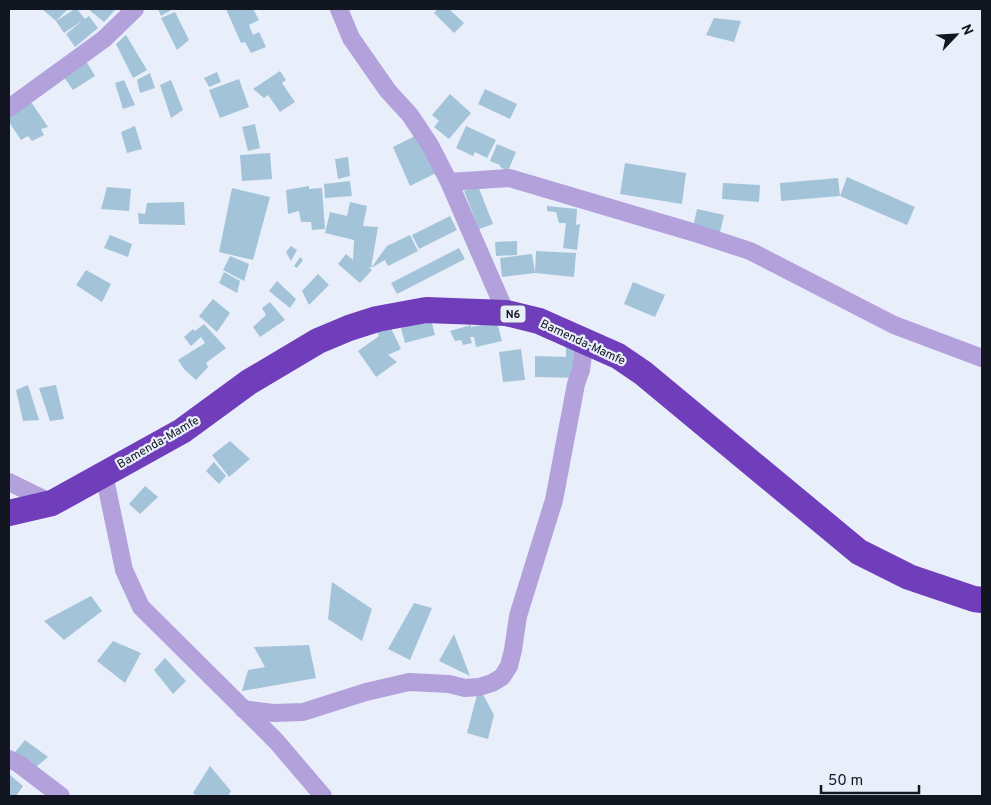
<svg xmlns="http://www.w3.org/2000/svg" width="991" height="805" viewBox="0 0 991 805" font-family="Overpass,sans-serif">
<rect width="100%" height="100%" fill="#e9eefb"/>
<path fill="#a3c3d8" d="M 42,9 L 68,9 L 56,21 Z
M 75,9 L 77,9 L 85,19 L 89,16 L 98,28 L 75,47 L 66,34 L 83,20 L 64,33 L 56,21 Z
M 88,9 L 116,9 L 104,22 Z
M 158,9 L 173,9 L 161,16 Z
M 226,9 L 253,9 L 259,20 L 249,25 L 253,35 L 259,32 L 266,47 L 251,53 L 245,42 L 241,43 Z
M 438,9 L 449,9 L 464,23 L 454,33 L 434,13 Z
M 175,12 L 189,40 L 177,50 L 161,18 Z
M 714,18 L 741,21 L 734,42 L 706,35 Z
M 126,35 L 147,70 L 133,78 L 116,44 Z
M 86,61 L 95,76 L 73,90 L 63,76 Z
M 280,71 L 286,80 L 282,83 L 295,102 L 280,112 L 268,95 L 264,98 L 253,89 Z
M 217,72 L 221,82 L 209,87 L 204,78 Z
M 150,73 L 155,88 L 140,93 L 137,80 Z
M 239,79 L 249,107 L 220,118 L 209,90 Z
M 124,80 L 135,105 L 123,109 L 115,83 Z
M 171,80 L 183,110 L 171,118 L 160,85 Z
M 485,89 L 517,104 L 510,119 L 478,104 Z
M 450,94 L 471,113 L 449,139 L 434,127 L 439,121 L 432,115 Z
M 31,102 L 48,127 L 41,129 L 44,135 L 32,141 L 28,136 L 21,140 L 9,122 L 9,114 Z
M 255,124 L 260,148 L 248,151 L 242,127 Z
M 135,126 L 142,149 L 127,153 L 121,132 Z
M 466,126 L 496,140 L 487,158 L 475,152 L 473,156 L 456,148 Z
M 417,135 L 440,171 L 410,186 L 393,147 Z
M 497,144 L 516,152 L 508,171 L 500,167 L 500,165 L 490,161 Z
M 270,153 L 272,179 L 242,181 L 240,155 Z
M 348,157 L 350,176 L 338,179 L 335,159 Z
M 625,163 L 686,173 L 682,204 L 620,194 Z
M 847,177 L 915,207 L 907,225 L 840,196 Z
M 838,178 L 840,196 L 781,201 L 780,183 Z
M 350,181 L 352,196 L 325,198 L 324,184 Z
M 723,183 L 760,185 L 759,202 L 722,199 Z
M 309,186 L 309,189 L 322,188 L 325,229 L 312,230 L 311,222 L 301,222 L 299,211 L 288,214 L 286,190 Z
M 478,186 L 493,224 L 479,229 L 464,191 Z
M 107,187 L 131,189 L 129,211 L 101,209 Z
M 232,188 L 270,197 L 253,260 L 219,252 Z
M 184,202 L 185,225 L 139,224 L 138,213 L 145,214 L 147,203 Z
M 350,202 L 367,206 L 363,226 L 378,227 L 371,268 L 387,246 L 410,235 L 418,251 L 388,266 L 385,260 L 371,268 L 368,267 L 372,270 L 360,283 L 338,264 L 346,254 L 353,260 L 354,240 L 325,233 L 330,212 L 347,216 Z
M 547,206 L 577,209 L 576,225 L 580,224 L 577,250 L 563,248 L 566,223 L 559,223 L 556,212 L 547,211 Z
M 697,209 L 724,215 L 719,237 L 692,232 Z
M 450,216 L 457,230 L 419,249 L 412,235 Z
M 110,235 L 132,244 L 128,257 L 104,248 Z
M 517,241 L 517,255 L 496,256 L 495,242 Z
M 291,246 L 297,250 L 291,261 L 286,252 Z
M 459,248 L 465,259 L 397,294 L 391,283 Z
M 536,251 L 576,253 L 574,277 L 535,273 Z
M 532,254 L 535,273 L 502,277 L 500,258 Z
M 230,256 L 249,264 L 244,281 L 223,270 Z
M 300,257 L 303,260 L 297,268 L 294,266 Z
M 86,270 L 111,284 L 102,302 L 76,285 Z
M 224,272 L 240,281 L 237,293 L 219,283 Z
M 318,274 L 329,285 L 309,305 L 302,291 Z
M 277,281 L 296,299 L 290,308 L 269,291 Z
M 633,282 L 665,295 L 655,317 L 624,304 Z
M 213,299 L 230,313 L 217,332 L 199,316 Z
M 270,302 L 285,320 L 260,337 L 253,327 L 266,315 L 262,308 Z
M 431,319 L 435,335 L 405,343 L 401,328 Z
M 388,322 L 401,349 L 388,355 L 397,362 L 376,377 L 358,351 L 379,336 L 375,328 Z
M 497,322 L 502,341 L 476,347 L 474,337 L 470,337 L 472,343 L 463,345 L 461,340 L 455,341 L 450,331 L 471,325 L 471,327 Z
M 204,324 L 226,348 L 206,363 L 208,367 L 196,380 L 184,369 L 178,360 L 205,343 L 201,337 L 191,346 L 184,337 L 193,329 L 195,331 Z
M 566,344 L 580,345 L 579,378 L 535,377 L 535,356 L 566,357 Z
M 521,349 L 525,380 L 503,382 L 499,352 Z
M 28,385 L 39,420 L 23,421 L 16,390 Z
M 56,385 L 64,419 L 50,421 L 39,388 Z
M 230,441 L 250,459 L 229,477 L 212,455 Z
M 214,462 L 226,476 L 219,484 L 206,471 Z
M 145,486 L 158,497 L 140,514 L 129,504 Z
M 332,582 L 372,609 L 362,641 L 328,619 Z
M 91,596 L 102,611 L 64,640 L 44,621 Z
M 414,603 L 432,608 L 410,660 L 388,649 Z
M 454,634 L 470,676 L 439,661 Z
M 113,641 L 141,653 L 125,683 L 97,661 Z
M 309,645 L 316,678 L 242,691 L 248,670 L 265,667 L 254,647 Z
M 165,658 L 186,681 L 173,694 L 154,670 Z
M 479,687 L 494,715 L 488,739 L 467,733 Z
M 25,740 L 48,757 L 36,767 L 15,752 Z
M 210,766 L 231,791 L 228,796 L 197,796 L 193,793 Z
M 9,774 L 23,786 L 16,796 L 9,796 Z"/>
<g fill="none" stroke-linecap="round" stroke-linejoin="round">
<path stroke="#b2a1db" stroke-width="18" d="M 339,9 L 351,38 L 388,91 L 410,115 L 430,145 L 449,182 L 506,313
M 9,108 L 104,39 L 135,9
M 449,182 L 509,178 L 692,232 L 750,251 L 894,325 L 982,358
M 104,474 L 124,570 L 141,607 L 276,741 L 323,796
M 9,482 L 52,503
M 243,709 L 273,713 L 303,712 L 366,692 L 409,682 L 449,684 L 465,688 L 479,687 L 492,683 L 502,677 L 509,666 L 513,650 L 518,616 L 554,500 L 576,384 L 581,370 L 585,341
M 9,759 L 19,764 L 61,796"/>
<path stroke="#703eba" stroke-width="26" d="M 9,513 L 52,503 L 182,431 L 249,382 L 318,341 L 349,328 L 377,319 L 426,310 L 506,313 L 539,321 L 618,356 L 643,373 L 859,552 L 909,577 L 974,599 L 982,600"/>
</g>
<g text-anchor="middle" stroke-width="4.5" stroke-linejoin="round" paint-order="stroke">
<rect fill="#e9eefb" stroke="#525762" stroke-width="1" x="500.5" y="305.5" width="25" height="17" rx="4"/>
<g font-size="11" font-weight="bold" fill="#121621">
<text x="513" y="318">N6</text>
</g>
<g font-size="12" fill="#121621" stroke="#e9eefb">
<text transform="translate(583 342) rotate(25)" y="4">Bamenda-Mamfe</text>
<text transform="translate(158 442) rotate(-30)" y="4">Bamenda-Mamfe</text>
</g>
</g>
<rect width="991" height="805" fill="none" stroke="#121621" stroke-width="20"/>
<g transform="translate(956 35) rotate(65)" stroke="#e9eefb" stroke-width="4" paint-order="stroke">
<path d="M0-4L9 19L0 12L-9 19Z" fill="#121621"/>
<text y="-8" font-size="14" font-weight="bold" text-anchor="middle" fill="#121621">N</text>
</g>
<path d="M821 785v8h98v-8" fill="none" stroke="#121621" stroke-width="2.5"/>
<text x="828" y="785" font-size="15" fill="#121621" stroke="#e9eefb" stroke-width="4" paint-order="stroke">50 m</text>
</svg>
